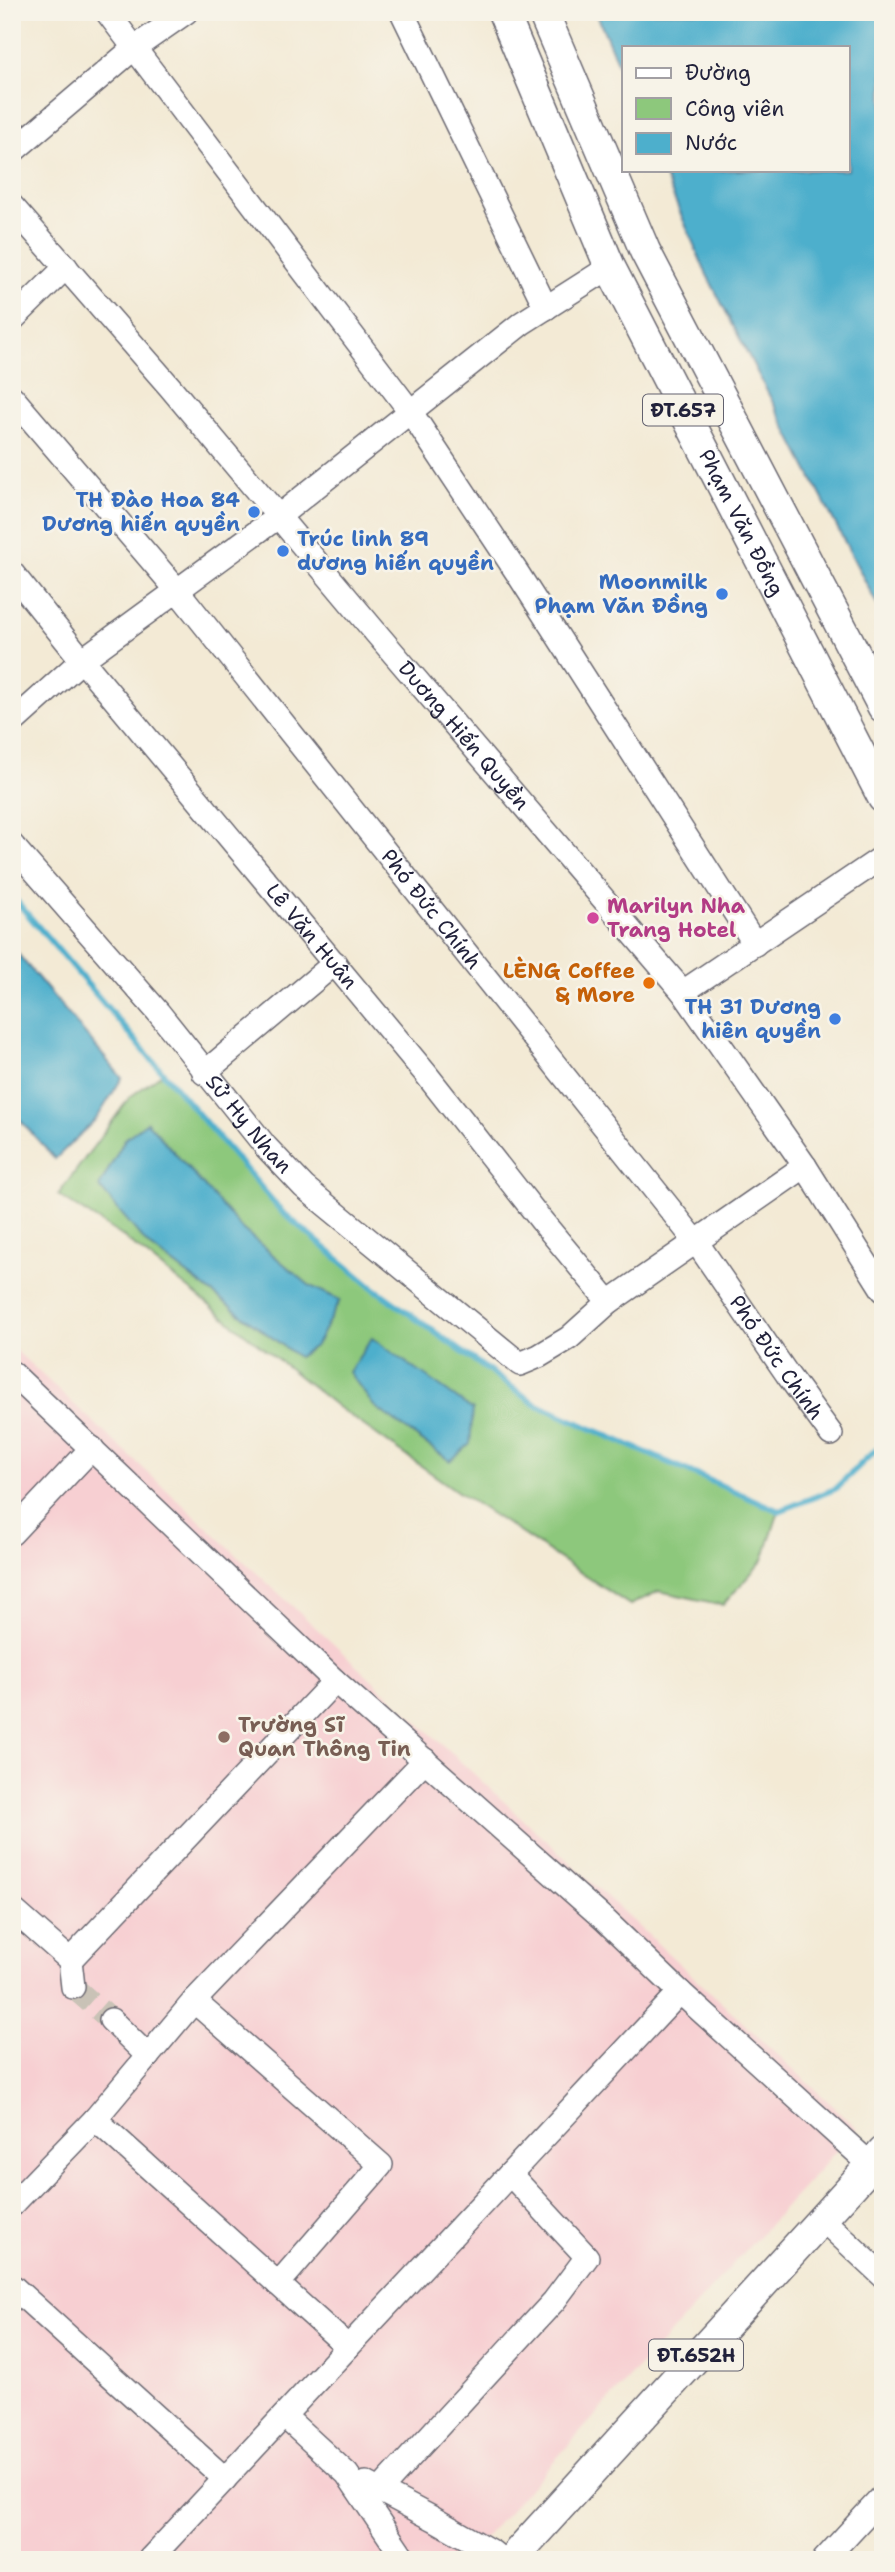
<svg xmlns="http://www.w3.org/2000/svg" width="895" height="2572" viewBox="0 0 895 2572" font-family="'Shantell Sans',sans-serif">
<rect width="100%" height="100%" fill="#f7f3e8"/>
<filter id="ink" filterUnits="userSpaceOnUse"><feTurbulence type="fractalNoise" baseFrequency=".0143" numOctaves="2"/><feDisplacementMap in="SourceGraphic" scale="14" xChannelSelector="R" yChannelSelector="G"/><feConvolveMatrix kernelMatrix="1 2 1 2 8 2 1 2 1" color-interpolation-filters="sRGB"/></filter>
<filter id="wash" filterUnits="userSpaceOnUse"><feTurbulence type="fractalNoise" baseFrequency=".00686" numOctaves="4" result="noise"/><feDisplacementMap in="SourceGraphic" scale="28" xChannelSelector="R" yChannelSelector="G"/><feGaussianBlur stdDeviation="1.57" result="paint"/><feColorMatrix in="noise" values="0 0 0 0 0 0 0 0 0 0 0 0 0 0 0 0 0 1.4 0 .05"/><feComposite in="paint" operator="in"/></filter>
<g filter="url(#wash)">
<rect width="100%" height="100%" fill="#f3ead5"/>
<path fill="#f7cfd2" d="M 12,1347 L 857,2128 L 464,2560 L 12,2560 Z"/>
<path fill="#8dc87c" stroke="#58755c" stroke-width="2" fill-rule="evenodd" d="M 163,1073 L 282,1212 L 372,1287 L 535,1404 L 779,1511 L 763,1560 L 723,1605 L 659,1591 L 630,1605 L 458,1492 L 339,1408 L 122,1236 L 58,1195 L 130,1097 ZM 147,1122 L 242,1229 L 310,1286 L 340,1300 L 316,1345 L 298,1357 L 147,1244 ZM 349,1372 L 449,1460 L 374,1406 Z"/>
<path fill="#4dafcc" stroke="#386884" stroke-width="2" d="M 596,12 L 883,12 L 883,616 L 706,273 L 662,170 L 848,170 L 848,47 L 624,47 L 624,79 Z
M 12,947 L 122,1078 L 97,1118 L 55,1159 L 12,1111 Z
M 147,1122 L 242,1229 L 310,1286 L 340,1300 L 316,1345 L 298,1357 L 147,1244 L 99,1187 L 125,1139 Z
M 372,1338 L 473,1410 L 470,1444 L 450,1461 L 374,1406 L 349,1372 Z"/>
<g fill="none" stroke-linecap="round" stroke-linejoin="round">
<path stroke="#4dafcc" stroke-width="6" d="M 12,896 L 282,1212 L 372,1287 L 535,1404 L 779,1511 L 835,1489 L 883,1443"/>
</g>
</g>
<g filter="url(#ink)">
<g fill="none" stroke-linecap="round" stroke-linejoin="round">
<path stroke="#c9c2b6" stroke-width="23" stroke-dasharray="23 11" stroke-linecap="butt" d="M 73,1987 L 111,2020"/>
<g stroke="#6b6871" stroke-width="26">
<g id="minor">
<path d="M 107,12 L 410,411 L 518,574 L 755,944"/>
<path d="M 402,12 L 546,308"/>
<path d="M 12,152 L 133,49 L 186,12"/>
<path id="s1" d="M 12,206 L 170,387 L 371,627 L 683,992 L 805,1166 L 883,1290"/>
<path d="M 12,320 L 66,267"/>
<path id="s2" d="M 12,397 L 177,590 L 697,1243 L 787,1374 L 831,1434"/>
<path id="s3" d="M 12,573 L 82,660 L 426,1074 L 541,1220 L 609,1302"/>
<path d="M 12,723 L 82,660 L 279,516 L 522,323 L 610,267"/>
<path id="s4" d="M 12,845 L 158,1012 L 266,1147 L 304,1187 L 520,1364 L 539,1356 L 569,1338 L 609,1302 L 805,1166"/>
<path d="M 683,992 L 883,857"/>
<path d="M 204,1073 L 335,963"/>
<path d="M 12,1373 L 335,1681 L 606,1921 L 680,1992 L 871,2165"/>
<path d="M 12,1533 L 92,1448"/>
<path d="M 12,1909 L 70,1960 L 73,1987"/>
<path d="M 70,1960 L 335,1681"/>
<path d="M 194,2001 L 381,2165 L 278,2284"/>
<path d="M 111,2020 L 148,2056"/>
<path d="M 95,2119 L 348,2347"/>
<path d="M 12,2205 L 95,2119 L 194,2001 L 425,1760"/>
<path d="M 821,2218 L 883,2276"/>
<path d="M 12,2286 L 225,2479"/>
<path d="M 284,2416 L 347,2474 L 405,2560"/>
<path d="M 366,2483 L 434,2519 L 492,2552 L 502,2560"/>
<path d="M 379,2491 L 554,2301 L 587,2257 L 510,2174"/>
<path d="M 149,2560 L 680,1992"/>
<path d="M 824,2560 L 883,2496"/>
</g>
</g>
<g stroke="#6b6871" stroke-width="33">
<g id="major">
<path id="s5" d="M 503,12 L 610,267 L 883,798"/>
<path d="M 543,12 L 645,251 L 883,707"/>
<path d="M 511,2560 L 883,2152"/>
</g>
</g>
<use href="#minor" stroke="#fff" stroke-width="23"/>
<use href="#major" stroke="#fff" stroke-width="30"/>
</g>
</g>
<g fill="#3f7fe0" stroke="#f7f3e8" stroke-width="2.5">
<circle cx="254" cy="512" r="7"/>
<circle cx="283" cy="551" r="7"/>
<circle cx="722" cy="594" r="7"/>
<circle cx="835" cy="1019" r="7"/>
</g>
<circle fill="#d1479c" stroke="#f7f3e8" stroke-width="2.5" cx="593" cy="918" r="7"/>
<circle fill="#e8710a" stroke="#f7f3e8" stroke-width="2.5" cx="649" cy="983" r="7"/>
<circle fill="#8d6e63" stroke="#f7f3e8" stroke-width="2.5" cx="224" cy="1737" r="7"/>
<g text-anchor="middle" stroke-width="5" stroke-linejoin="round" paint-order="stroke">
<g fill="#f7f3e8" stroke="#62616f" stroke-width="2">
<rect x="643" y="394.5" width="80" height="31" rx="5"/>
<rect x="649" y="2339.5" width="94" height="31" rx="5"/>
</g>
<g font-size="19" font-weight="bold" fill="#22223b">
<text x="683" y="417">ĐT.657</text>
<text x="696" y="2362">ĐT.652H</text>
</g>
<g font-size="21" font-weight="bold" fill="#366cbe" stroke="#f7f3e8" text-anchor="end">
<text x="240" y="507">TH Đào Hoa 84<tspan x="240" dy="24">Dương hiến quyền</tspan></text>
<text x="297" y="546" text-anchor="start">Trúc linh 89<tspan x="297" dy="24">dương hiến quyền</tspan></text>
<text x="708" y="589">Moonmilk<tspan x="708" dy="24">Phạm Văn Đồng</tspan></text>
<text x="821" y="1014">TH 31 Dương<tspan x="821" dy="24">hiên quyền</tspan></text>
</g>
<g font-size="21" fill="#22223b" stroke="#f7f3e8">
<text dy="7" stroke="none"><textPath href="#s5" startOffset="564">Phạm Văn Đồng</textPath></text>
<text dy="7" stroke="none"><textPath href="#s1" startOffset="696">Duơng Hiến Quyền</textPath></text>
<text dy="7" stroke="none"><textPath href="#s2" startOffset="662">Phó Đức Chính</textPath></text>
<text dy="7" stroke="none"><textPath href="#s3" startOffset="471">Lê Văn Huân</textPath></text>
<text dy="7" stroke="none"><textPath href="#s4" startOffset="366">Sử Hy Nhan</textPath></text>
<text dy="7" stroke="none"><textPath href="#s2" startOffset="1228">Phó Đức Chính</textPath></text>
</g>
<g font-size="21" font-weight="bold" fill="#b23c85" stroke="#f7f3e8" text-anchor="start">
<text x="607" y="913">Marilyn Nha<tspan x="607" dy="24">Trang Hotel</tspan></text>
</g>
<g font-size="21" font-weight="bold" fill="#c56008" stroke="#f7f3e8" text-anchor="end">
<text x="635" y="978">LÈNG Coffee<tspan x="635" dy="24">&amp; More</tspan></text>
</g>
<g font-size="21" font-weight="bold" fill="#785e54" stroke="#f7f3e8" text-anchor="start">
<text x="238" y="1732">Trường Sĩ<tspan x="238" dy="24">Quan Thông Tin</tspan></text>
</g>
</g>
<rect width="895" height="2572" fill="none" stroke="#f7f3e8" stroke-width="42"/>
<rect x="622" y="46" width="228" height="126" fill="#f7f3e8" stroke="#a29fa3" stroke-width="2"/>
<rect x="636" y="68" width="35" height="10" fill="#ffffff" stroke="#a29fa3" stroke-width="2"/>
<text x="685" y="80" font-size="21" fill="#22223b">Đường</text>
<rect x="636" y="98" width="35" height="21" fill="#8dc87c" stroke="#a29fa3" stroke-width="2"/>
<text x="685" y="116" font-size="21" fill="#22223b">Công viên</text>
<rect x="636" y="133" width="35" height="21" fill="#4dafcc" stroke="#a29fa3" stroke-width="2"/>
<text x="685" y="150" font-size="21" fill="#22223b">Nước</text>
</svg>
